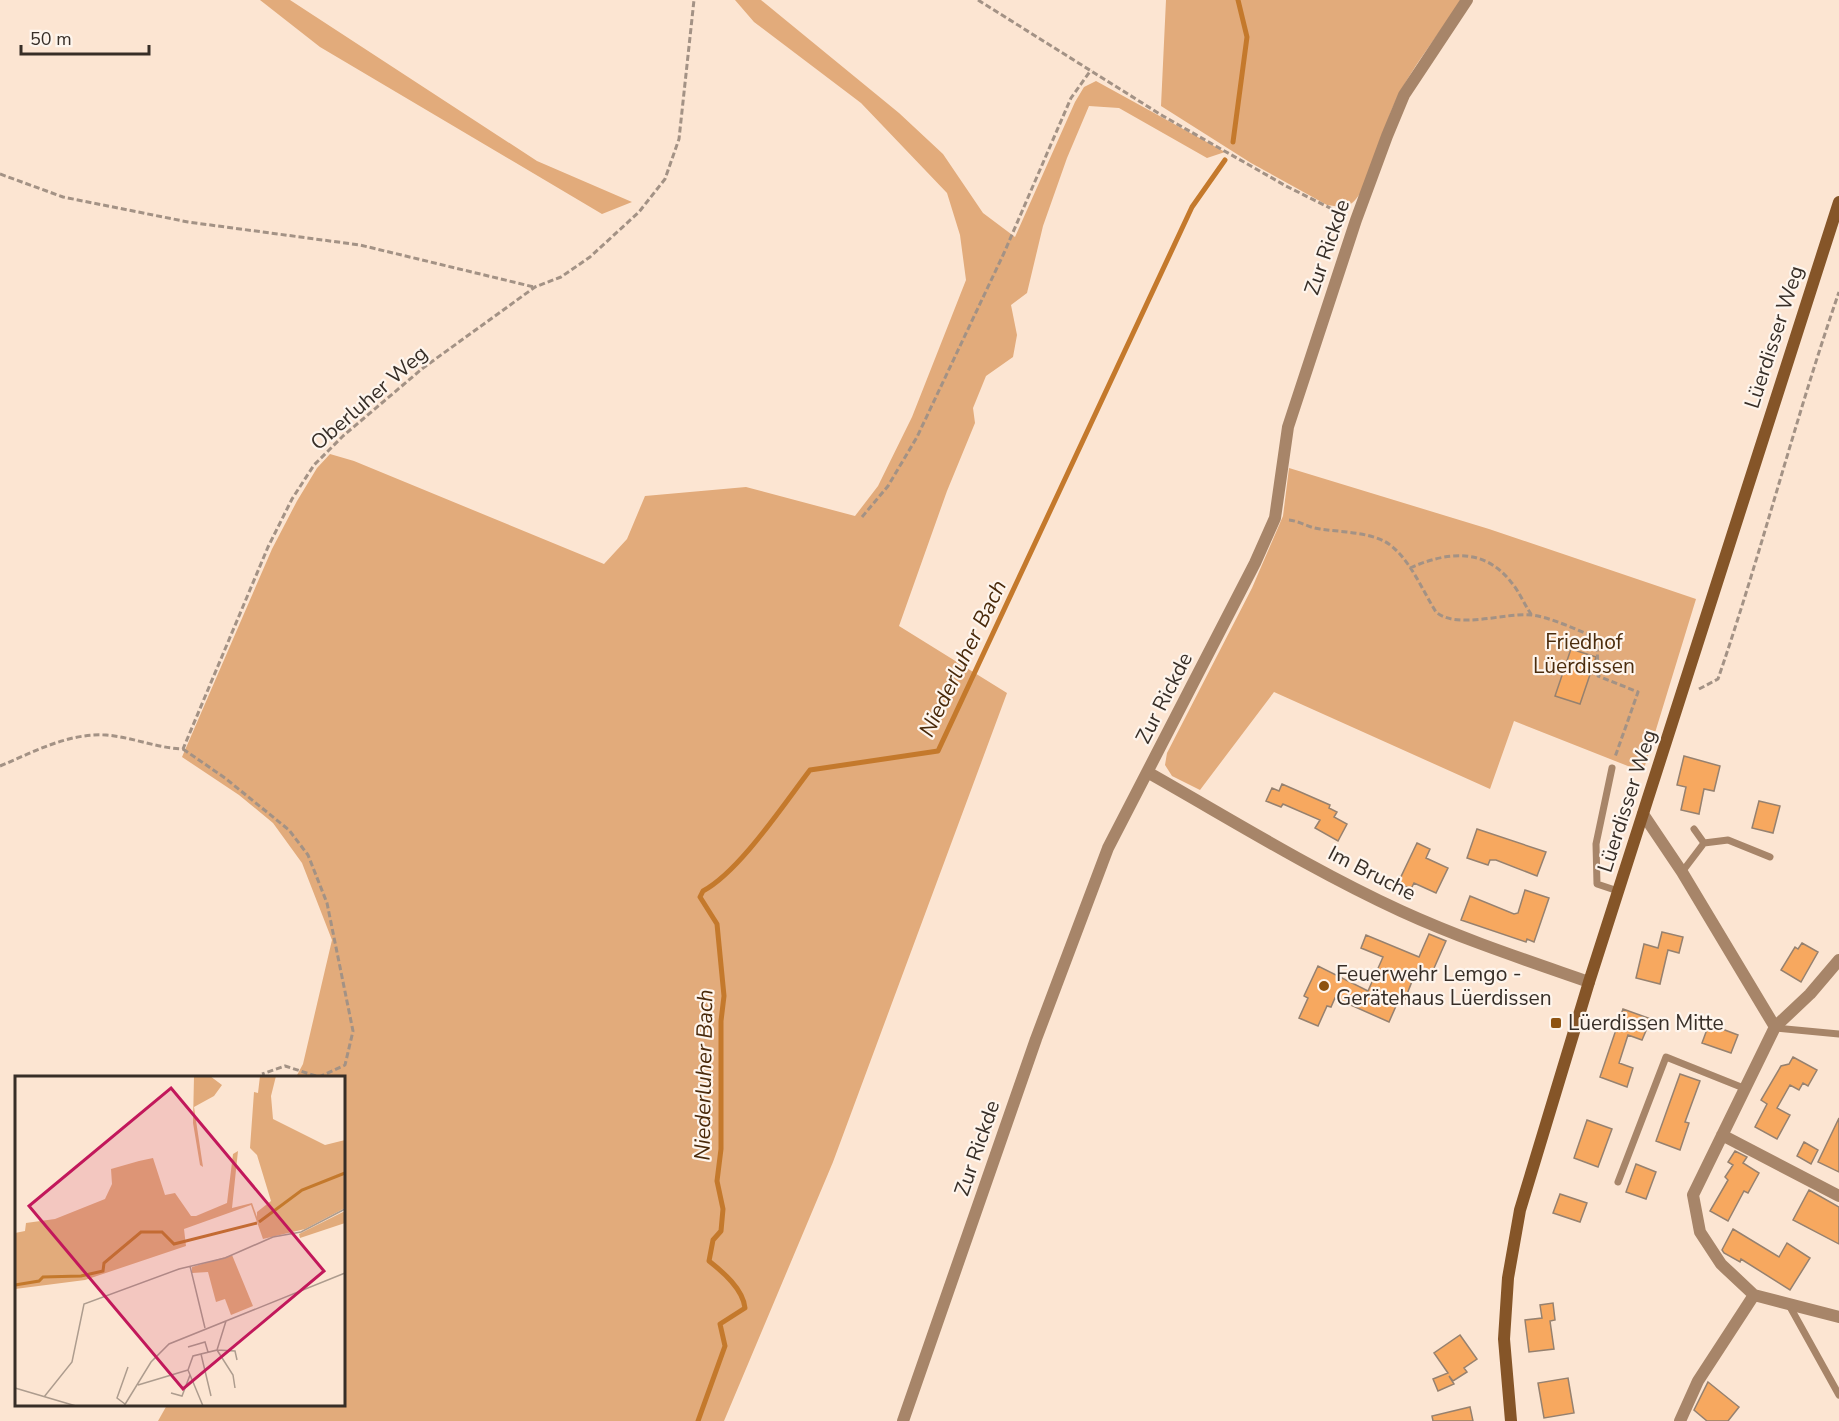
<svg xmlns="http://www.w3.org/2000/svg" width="1839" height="1421" viewBox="0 0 1839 1421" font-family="'Nunito Sans',sans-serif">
<rect width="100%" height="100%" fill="#fce5d2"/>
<path fill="#e2ab7b" d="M 260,0 L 290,0 L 537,161 L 632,202 L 602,214 L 320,47 Z
M 735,0 L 761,0 L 899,113 L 943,154 L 983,213 L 1015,237 L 1075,102 L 1084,87 L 1096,81 L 1225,152 L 1207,158 L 1119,108 L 1089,106 L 1067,158 L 1043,226 L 1027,293 L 1011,305 L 1017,335 L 1013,357 L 986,376 L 973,408 L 975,423 L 947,491 L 899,626 L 1007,693 L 833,1162 L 724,1421 L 158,1421 L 167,1405 L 344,1404 L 344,1078 L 296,1077 L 303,1064 L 332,940 L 302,863 L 273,823 L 239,795 L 182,757 L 272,549 L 297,501 L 317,468 L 330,454 L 354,461 L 604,564 L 627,539 L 645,496 L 746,487 L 855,516 L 878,486 L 912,417 L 966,280 L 960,235 L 947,193 L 861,103 L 754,22 Z
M 1166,0 L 1461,0 C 1438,36 1409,70 1392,109 C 1382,133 1372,181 1356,199 C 1348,209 1339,207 1327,205 L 1251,163 L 1161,106 Z
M 1289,468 L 1489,529 L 1696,599 L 1643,772 L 1514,721 L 1490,789 L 1274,692 L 1200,790 L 1172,776 L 1165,765 L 1167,753 L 1252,588 L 1283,516 Z"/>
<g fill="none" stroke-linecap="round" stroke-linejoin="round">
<path stroke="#c4792c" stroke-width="5" d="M 1233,142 L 1247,37 L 1238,0
M 698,1421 L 725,1346 L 720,1324 L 745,1308 C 743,1289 723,1272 709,1261 L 713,1240 L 721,1231 L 723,1209 L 717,1181 L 721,1149 L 721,1021 L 724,996 L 717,924 L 700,897 L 703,891 C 739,872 784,804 810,770 L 938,751 L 1192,207 L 1225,160"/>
</g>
<path fill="#f7a85f" stroke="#96816f" stroke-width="1.5" d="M 1571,649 L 1596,657 L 1580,704 L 1555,696 Z
M 1684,756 L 1720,766 L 1714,791 L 1704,789 L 1699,814 L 1681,810 L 1686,787 L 1677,785 Z
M 1282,784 L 1330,805 L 1329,808 L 1337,812 L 1334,817 L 1347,824 L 1338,841 L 1315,828 L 1320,820 L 1283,804 L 1281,807 L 1266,801 L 1272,788 L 1279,791 Z
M 1759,801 L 1780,806 L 1773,833 L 1752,828 Z
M 1477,829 L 1546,852 L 1537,876 L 1496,860 L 1490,860 L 1488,865 L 1467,858 Z
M 1417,843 L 1430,849 L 1426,858 L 1448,868 L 1436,893 L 1414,883 L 1411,889 L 1398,883 Z
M 1525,890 L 1549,898 L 1534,942 L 1527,939 L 1526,942 L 1461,920 L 1470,896 L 1514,914 L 1518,913 Z
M 1662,932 L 1683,937 L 1679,953 L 1668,950 L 1660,984 L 1636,978 L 1644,944 L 1658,948 Z
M 1429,934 L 1446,941 L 1431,975 L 1417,969 L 1405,999 L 1400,997 L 1389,1022 L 1335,998 L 1331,1007 L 1327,1006 L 1318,1026 L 1299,1018 L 1308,998 L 1304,996 L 1318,966 L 1368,991 L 1383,957 L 1361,948 L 1366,935 L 1419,957 Z
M 1802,943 L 1818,952 L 1801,982 L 1781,970 L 1795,947 L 1798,949 Z
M 1623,1009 L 1651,1019 L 1642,1040 L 1628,1035 L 1619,1063 L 1633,1068 L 1627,1087 L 1600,1077 Z
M 1709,1024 L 1738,1035 L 1731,1053 L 1702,1043 Z
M 1793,1057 L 1817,1070 L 1808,1086 L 1803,1083 L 1799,1090 L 1790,1085 L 1777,1108 L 1790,1115 L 1777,1139 L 1755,1127 L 1767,1104 L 1761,1100 L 1781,1066 L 1789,1064 Z
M 1680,1074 L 1700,1081 L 1685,1122 L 1689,1123 L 1680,1150 L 1656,1141 Z
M 1839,1118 L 1839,1172 L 1818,1162 Z
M 1587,1120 L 1612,1129 L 1598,1167 L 1574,1158 Z
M 1804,1142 L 1818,1150 L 1811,1164 L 1797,1156 Z
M 1735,1151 L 1747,1157 L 1743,1163 L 1759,1173 L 1748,1193 L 1744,1191 L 1728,1221 L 1710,1211 L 1728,1180 L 1725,1177 L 1733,1165 L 1728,1162 Z
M 1636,1164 L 1656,1172 L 1646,1199 L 1626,1192 Z
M 1809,1190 L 1839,1207 L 1839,1244 L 1793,1220 Z
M 1560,1194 L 1587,1203 L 1580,1222 L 1553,1213 Z
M 1733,1229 L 1779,1257 L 1787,1243 L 1810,1258 L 1790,1290 L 1741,1259 L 1740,1262 L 1724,1253 L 1722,1250 Z
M 1553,1303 L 1555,1320 L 1550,1321 L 1554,1349 L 1529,1352 L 1525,1320 L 1542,1318 L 1540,1305 Z
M 1460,1335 L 1477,1359 L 1464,1368 L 1467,1372 L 1453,1381 L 1449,1376 L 1454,1384 L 1438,1391 L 1433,1379 L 1448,1373 L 1434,1353 Z
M 1568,1378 L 1574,1413 L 1544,1418 L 1538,1383 Z
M 1708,1382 L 1739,1407 L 1728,1421 L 1707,1421 L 1694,1410 Z
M 1470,1407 L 1473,1421 L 1433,1421 L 1432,1416 Z"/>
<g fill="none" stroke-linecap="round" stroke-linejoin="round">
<path stroke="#a39285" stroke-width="3" stroke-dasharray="6 3" stroke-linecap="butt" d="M 978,0 L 1163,116 L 1286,186 L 1344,215
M 0,174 L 63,197 L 188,222 L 360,245 L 534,287
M 862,517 L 888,486 L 917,437 L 1004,253 L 1071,98 L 1091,70
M 1289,520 C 1300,521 1309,528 1320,529 C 1341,532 1365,532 1384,541 C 1408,554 1422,590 1436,612 C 1457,630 1506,612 1532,615 C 1552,618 1572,628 1590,635 L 1597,641 L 1598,676 L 1638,692 L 1615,757
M 1410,568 C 1446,552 1484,547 1511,582 C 1519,591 1524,604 1531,614
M 1699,689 L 1718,679 C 1762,551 1795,419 1839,292
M 183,749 L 225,778 L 289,830 L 308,855 L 327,903 L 353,1031 L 345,1065 L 319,1077 L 285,1066 L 262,1074
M 0,766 C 34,752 67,733 106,735 C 132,737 156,748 183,749 L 268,547 L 292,499 L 314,465 L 343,436 L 423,368 L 535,287 L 561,277 L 590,257 L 639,212 L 665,179 L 679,139 L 694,0"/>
<path stroke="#a78569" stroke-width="7" d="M 1612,768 L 1596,844 L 1597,884 L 1618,891
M 1704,843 L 1728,840 L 1770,857
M 1682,872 L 1704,843 L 1694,829
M 1776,1028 L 1839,1034
M 1618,1182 L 1666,1057 L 1746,1089
M 1789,1305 L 1839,1395"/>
<path stroke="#a78569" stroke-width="12" d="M 1149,773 C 1232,820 1314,871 1401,911 C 1462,939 1526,960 1589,982
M 1643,814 L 1682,872 L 1775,1027 L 1693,1195 L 1700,1232 L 1721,1264 L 1754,1295 L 1839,1317
M 1775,1027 L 1810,994 L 1839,960
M 1722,1135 L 1839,1196
M 903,1421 L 1036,1039 L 1108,848 L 1255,563 L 1275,518 L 1288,427 L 1356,220 L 1387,136 L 1404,95 L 1467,0
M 1680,1421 L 1698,1381 L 1754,1295"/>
<path stroke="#855528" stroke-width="12" d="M 1511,1421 L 1504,1339 L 1508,1278 L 1520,1210 L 1589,982 L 1839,202"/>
</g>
<g fill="#8e5311" stroke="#fef5ed" stroke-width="2">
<circle cx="1324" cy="986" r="6"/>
<rect x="1550" y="1017" width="12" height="12" rx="3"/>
</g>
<g text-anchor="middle" stroke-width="4.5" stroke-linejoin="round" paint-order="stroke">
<g font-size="21" fill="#372e27" stroke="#fef5ed">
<text transform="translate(1327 247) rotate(-71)" y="7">Zur Rickde</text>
<text transform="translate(1774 337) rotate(-72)" y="7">Lüerdisser Weg</text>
<text transform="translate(369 398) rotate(-41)" y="7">Oberluher Weg</text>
<text transform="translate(1164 698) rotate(-63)" y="7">Zur Rickde</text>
<text transform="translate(1627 801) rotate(-72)" y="7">Lüerdisser Weg</text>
<text transform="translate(1372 873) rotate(27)" y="7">Im Bruche</text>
<text transform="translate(977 1148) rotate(-71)" y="7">Zur Rickde</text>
</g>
<g font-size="21" fill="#4b2c0d" stroke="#fef5ed">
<text x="1584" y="649">Friedhof<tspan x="1584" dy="24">Lüerdissen</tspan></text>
</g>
<g font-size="21" fill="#372e27" stroke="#fef5ed" text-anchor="start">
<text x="1336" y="981">Feuerwehr Lemgo -<tspan x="1336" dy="24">Gerätehaus Lüerdissen</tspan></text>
<text x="1568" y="1030">Lüerdissen Mitte</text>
</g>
<g font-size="22" font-style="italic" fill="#49290a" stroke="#fef5ed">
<text transform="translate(962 658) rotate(-64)" y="8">Niederluher Bach</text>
<text transform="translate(703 1075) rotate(-89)" y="8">Niederluher Bach</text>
</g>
</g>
<g transform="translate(15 1076)">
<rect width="330" height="330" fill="#fce5d2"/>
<path d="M 179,0 L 195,0 L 207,9 L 199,20 L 179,31 L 188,91 L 185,89 L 178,47 ZM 245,0 L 261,0 L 256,20 L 258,43 L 310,69 L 330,64 L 330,132 L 290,153 L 248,163 L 236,129 L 169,153 L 171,170 L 70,204 L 0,213 L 0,157 L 10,155 L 11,147 L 40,143 L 90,123 L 97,108 L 96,93 L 124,85 L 138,82 L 150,119 L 160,117 L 176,140 L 181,140 L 212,127 L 218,78 L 223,75 L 217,132 L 237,127 L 242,141 L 242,136 L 256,125 L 242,79 L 235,72 L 239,16 L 243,17 ZM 330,135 L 330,147 L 285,162 L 284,158 ZM 217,179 L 238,230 L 216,239 L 210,223 L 201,226 L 193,196 L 177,197 L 177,191 Z" fill="#e2ab7b"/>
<path fill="none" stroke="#c4792c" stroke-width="3" d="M 244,146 L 287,114 L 330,97M 0,209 L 24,205 L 28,201 L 66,200 L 88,195 L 89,187 L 126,156 L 147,156 L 159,168 L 242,147"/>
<path fill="none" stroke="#ad9c8e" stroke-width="1.5" d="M 175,190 L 190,252M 173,271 L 190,266 L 193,276M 202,274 L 218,299 L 220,312M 202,274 L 220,275 L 222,284M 186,278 L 196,320M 173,294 L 178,280 L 202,274 L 211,245M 173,294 L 188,330M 123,309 L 173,294M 0,312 L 61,330M 156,317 L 167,320 L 175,299M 29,321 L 57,286 L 69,228 L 164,193 L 210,182 L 258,161 L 286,156 L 330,133M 110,328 L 102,322 L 113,291M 109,330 L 136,286 L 154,268 L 330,197"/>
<path fill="#c2185b" fill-opacity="0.15" stroke="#c2185b" stroke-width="3" d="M 156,12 L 309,195 L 168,313 L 14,130 Z"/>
<rect width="330" height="330" fill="none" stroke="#372e27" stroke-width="3"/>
</g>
<path d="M21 45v9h128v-9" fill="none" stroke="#372e27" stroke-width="3"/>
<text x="30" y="45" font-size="18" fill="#372e27" stroke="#fef5ed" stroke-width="4.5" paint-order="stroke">50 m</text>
</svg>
